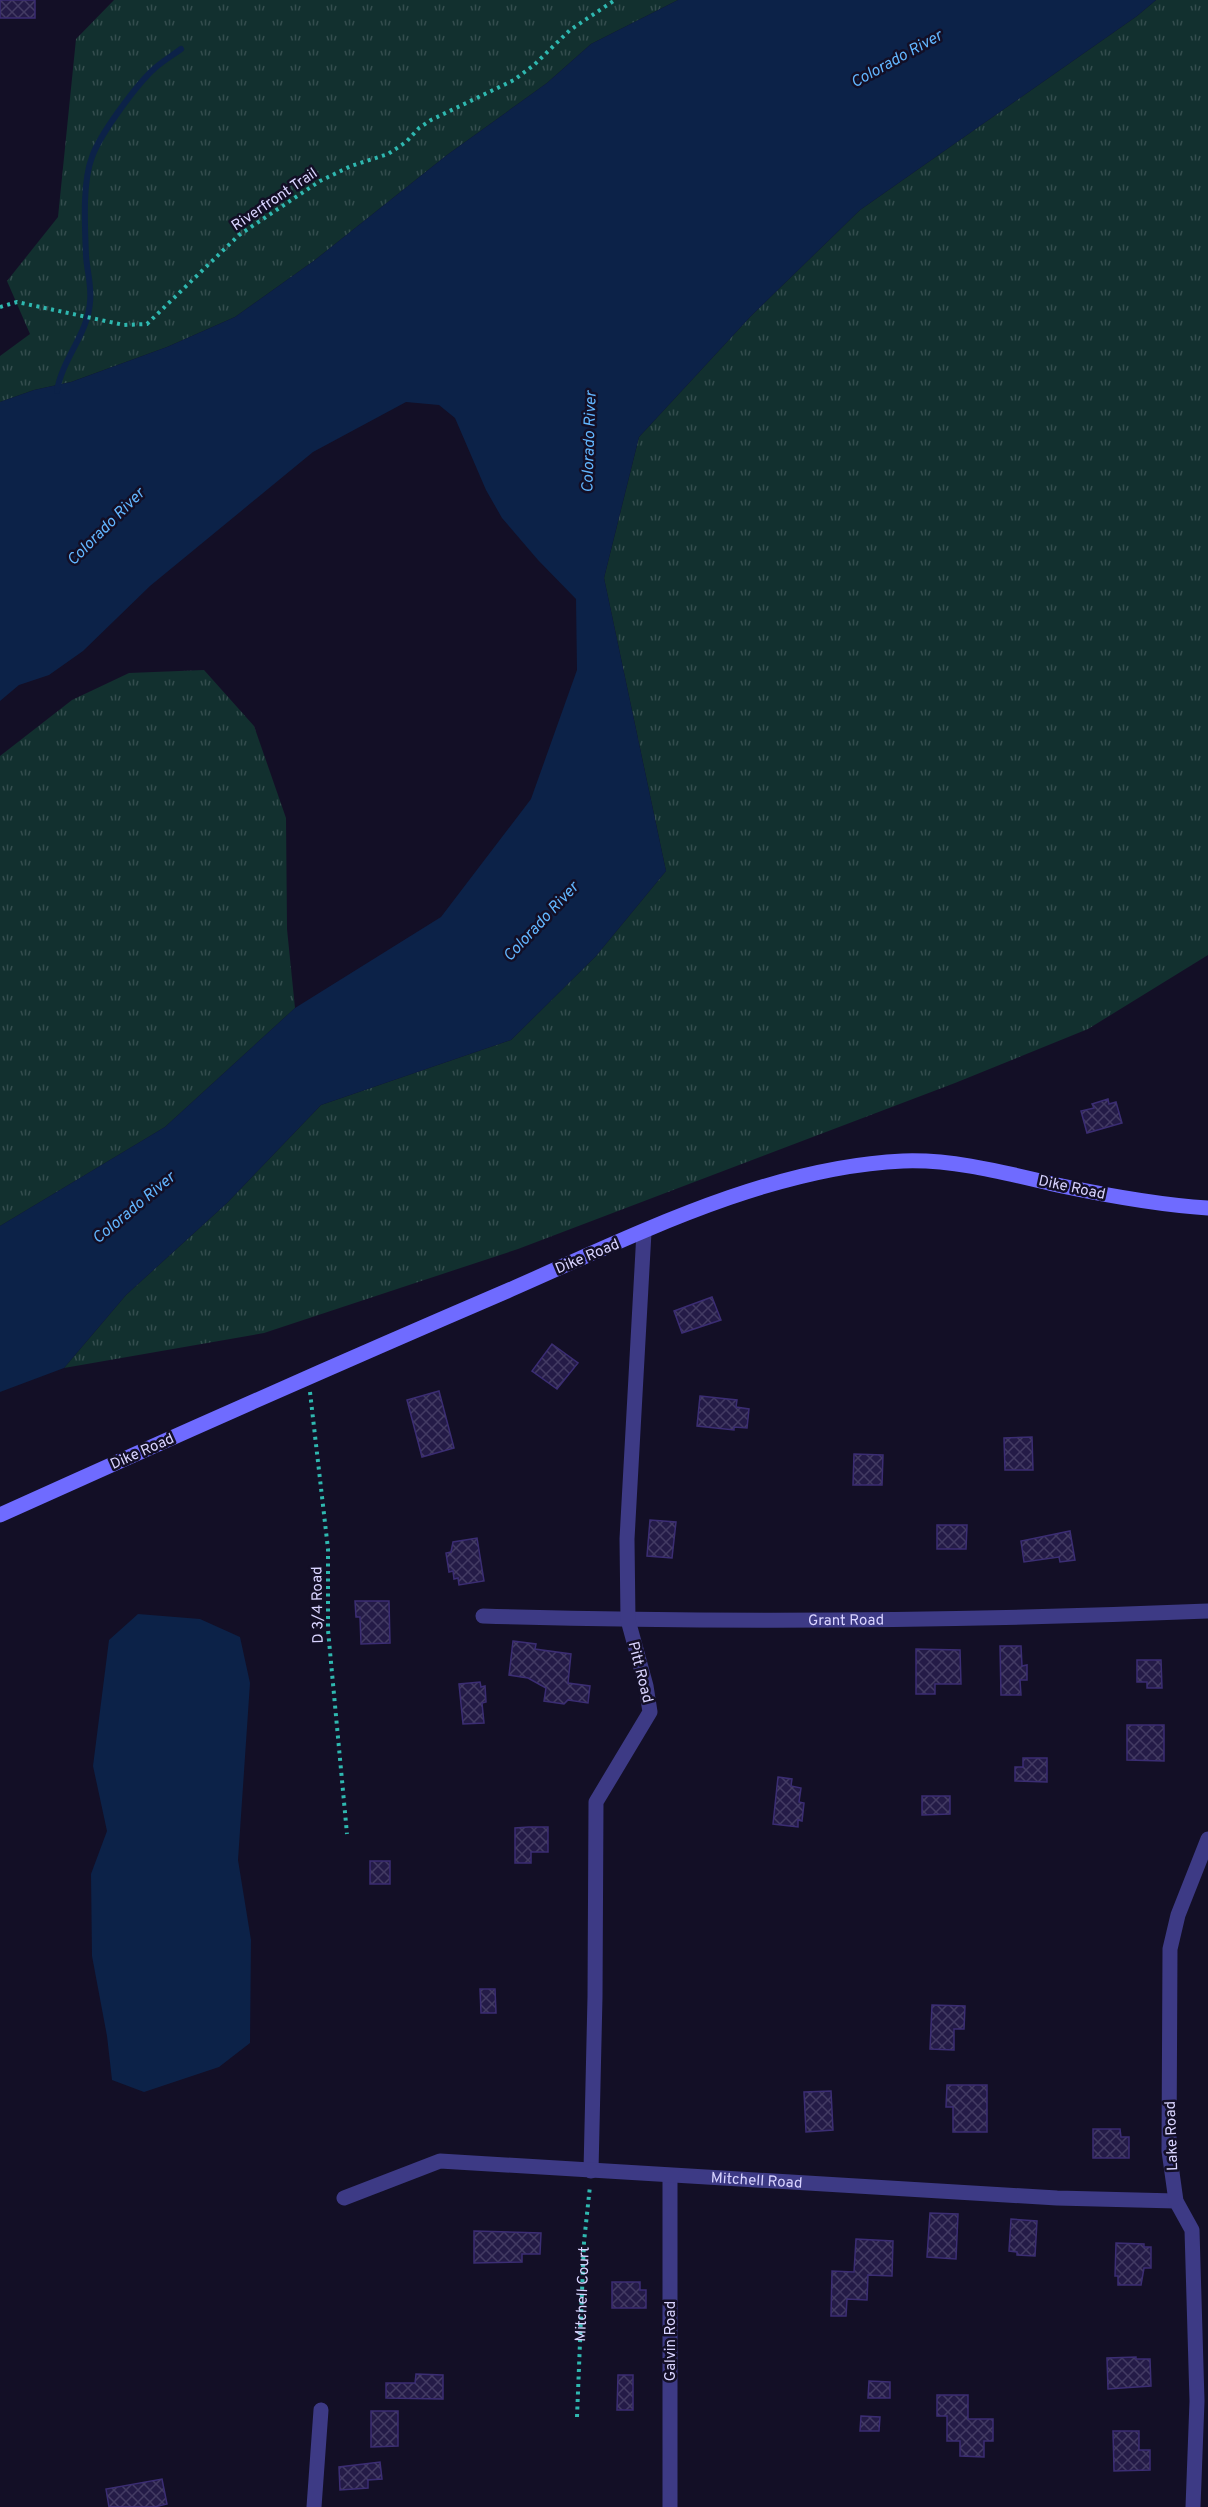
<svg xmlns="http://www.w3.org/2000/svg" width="1208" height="2507" viewBox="0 0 1208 2507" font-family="Overpass,sans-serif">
<defs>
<pattern id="grass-tufts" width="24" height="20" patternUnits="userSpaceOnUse" patternTransform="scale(1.5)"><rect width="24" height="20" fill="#12302f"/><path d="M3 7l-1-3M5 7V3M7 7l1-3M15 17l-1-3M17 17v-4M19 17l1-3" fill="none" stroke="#344d4e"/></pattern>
<pattern id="building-cross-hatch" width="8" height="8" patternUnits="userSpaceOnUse" patternTransform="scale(1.5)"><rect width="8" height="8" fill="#241b47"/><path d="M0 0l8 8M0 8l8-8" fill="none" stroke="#433b63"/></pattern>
</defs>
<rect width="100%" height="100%" fill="#130f26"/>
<path fill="url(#grass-tufts)" d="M 114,0 L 678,0 L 591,44 L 547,83 L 447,155 L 315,260 L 235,317 L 167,347 L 71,382 L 34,390 L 0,402 L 0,356 L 30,334 L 7,281 L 58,217 L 76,39 Z
M 1156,0 L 1208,0 L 1208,955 L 1088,1029 L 955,1083 L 518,1249 L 264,1333 L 64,1368 L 126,1295 L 227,1203 L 321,1105 L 511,1040 L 596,956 L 666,871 L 604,578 L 639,437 L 751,316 L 860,210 L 1137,16 Z
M 204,670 L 254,726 L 286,818 L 287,929 L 295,1008 L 165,1127 L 0,1226 L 0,756 L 72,700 L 129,673 Z"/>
<path fill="#0c2248" d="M 678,0 L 1156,0 L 1137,16 L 860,210 L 751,316 L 639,437 L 604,578 L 666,871 L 596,956 L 511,1040 L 321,1105 L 227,1203 L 126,1295 L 64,1368 L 0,1392 L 0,1226 L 165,1127 L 295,1008 L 441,917 L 531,799 L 577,670 L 576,599 L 538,560 L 502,518 L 486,490 L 455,418 L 439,405 L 406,402 L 313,452 L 150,586 L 83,651 L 49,675 L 19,685 L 0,701 L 0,402 L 34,390 L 71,382 L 167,347 L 235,317 L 315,260 L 447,155 L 547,83 L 591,44 Z
M 138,1614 L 200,1619 L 240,1637 L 250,1683 L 238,1860 L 251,1940 L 250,2043 L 219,2067 L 144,2092 L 112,2080 L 107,2036 L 92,1956 L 91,1874 L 107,1831 L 93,1766 L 109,1640 Z"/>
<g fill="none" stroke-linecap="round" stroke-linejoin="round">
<path stroke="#0c2248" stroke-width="6" d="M 57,391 C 62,359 88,334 90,302 C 92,287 87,271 86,256 C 85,228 82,183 92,157 C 100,134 137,84 155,68 C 163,61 173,55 181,49"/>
</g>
<path fill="url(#building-cross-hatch)" stroke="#3b2d73" stroke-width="1.5" d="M 0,0 L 35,0 L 35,18 L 0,18 Z
M 1108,1099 L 1109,1104 L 1116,1102 L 1122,1123 L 1087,1133 L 1081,1111 L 1094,1108 L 1092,1104 Z
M 712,1297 L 721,1320 L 682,1333 L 674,1311 Z
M 552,1344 L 578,1363 L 557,1389 L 532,1371 Z
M 439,1391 L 454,1448 L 422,1457 L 407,1400 Z
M 700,1396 L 737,1400 L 736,1407 L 749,1409 L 747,1428 L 734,1427 L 734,1430 L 697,1426 Z
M 1032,1437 L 1033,1470 L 1005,1470 L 1004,1438 Z
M 854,1454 L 883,1455 L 882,1485 L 853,1485 Z
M 650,1520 L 676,1522 L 672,1558 L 647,1556 Z
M 937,1525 L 967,1525 L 966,1549 L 937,1549 Z
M 1070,1531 L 1075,1560 L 1060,1562 L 1059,1557 L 1024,1562 L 1021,1541 Z
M 477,1538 L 484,1581 L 459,1585 L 458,1578 L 454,1579 L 453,1571 L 449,1572 L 446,1553 L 451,1552 L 453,1542 Z
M 355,1601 L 389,1601 L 390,1643 L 361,1644 L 360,1617 L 356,1617 Z
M 513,1641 L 536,1644 L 535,1649 L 571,1654 L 568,1683 L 590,1686 L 588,1703 L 568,1700 L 564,1704 L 544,1701 L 546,1688 L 528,1678 L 509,1675 Z
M 1000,1646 L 1021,1646 L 1022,1666 L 1027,1665 L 1027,1680 L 1020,1680 L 1021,1695 L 1001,1695 Z
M 916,1649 L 960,1650 L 961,1684 L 935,1684 L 935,1694 L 916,1694 Z
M 1137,1660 L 1161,1660 L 1162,1688 L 1147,1688 L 1147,1682 L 1137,1682 Z
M 480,1682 L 481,1687 L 485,1686 L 486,1702 L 482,1703 L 484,1723 L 463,1724 L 459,1684 Z
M 1127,1725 L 1164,1725 L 1164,1761 L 1127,1760 Z
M 1023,1758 L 1047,1758 L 1047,1782 L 1015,1781 L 1015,1767 L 1023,1767 Z
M 778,1777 L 792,1779 L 791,1786 L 801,1788 L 799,1802 L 804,1803 L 802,1821 L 798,1820 L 798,1827 L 773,1824 Z
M 922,1796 L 950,1796 L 950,1814 L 922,1815 Z
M 529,1827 L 548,1827 L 548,1852 L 531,1852 L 531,1863 L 515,1863 L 515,1828 Z
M 370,1861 L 390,1861 L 390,1884 L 370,1884 Z
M 480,1989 L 495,1989 L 496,2013 L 481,2013 Z
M 932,2005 L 965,2006 L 964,2029 L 954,2029 L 954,2050 L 930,2049 Z
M 947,2085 L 987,2085 L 987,2132 L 953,2132 L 953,2107 L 946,2107 Z
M 831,2091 L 833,2130 L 806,2132 L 804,2092 Z
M 1093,2129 L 1120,2129 L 1121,2137 L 1129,2137 L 1129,2158 L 1093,2158 Z
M 930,2213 L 958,2214 L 956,2259 L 927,2257 Z
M 1011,2219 L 1037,2221 L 1035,2256 L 1017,2255 L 1017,2252 L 1009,2251 Z
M 474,2231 L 541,2233 L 540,2254 L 522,2254 L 522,2262 L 474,2263 Z
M 856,2239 L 893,2241 L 892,2276 L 868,2275 L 867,2300 L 847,2299 L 846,2316 L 831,2316 L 832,2271 L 854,2272 Z
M 1116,2243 L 1144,2244 L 1144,2247 L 1151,2247 L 1151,2268 L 1144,2268 L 1141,2285 L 1118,2285 L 1118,2276 L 1115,2276 Z
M 612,2282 L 640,2282 L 640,2290 L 646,2290 L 646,2308 L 612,2308 Z
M 1136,2357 L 1136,2359 L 1150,2359 L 1151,2386 L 1108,2389 L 1107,2358 Z
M 416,2374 L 443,2375 L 443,2399 L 386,2398 L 386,2383 L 415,2383 Z
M 618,2375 L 633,2375 L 633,2410 L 617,2410 Z
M 869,2381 L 890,2382 L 890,2398 L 868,2398 Z
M 937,2395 L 968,2395 L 968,2419 L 993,2419 L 993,2441 L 984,2441 L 984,2457 L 960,2456 L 960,2441 L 947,2441 L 947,2416 L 937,2416 Z
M 371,2411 L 398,2411 L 398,2446 L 371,2447 Z
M 861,2416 L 880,2417 L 879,2431 L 860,2431 Z
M 1113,2431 L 1139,2431 L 1139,2450 L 1150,2450 L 1150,2470 L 1114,2471 Z
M 380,2462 L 382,2479 L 368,2480 L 368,2488 L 340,2490 L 339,2467 Z
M 162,2479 L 167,2504 L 154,2507 L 109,2507 L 106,2489 Z"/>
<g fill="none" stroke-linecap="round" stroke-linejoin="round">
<g stroke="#2fb8b0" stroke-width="4" stroke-dasharray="3 4.5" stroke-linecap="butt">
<path d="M 0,307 L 17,302 L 124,325 L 147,324 L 239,235 L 320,181 L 351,166 L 388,154 L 406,142 L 419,128 L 431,120 L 514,80 L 534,65 L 570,30 L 615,0"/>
<path d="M 310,1392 L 328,1549 L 328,1630 L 347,1834"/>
<path id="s1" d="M 577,2417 L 584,2242 L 590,2186"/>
</g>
<g stroke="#3d3a85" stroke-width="15">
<path id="s2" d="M 483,1616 C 725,1623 966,1621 1208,1611"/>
<path d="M 591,2171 L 595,1997 L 596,1802 L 650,1712 L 646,1686 L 628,1620 L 627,1539 L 644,1232"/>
<path d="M 670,2176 L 670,2507"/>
<path id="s3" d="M 344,2198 L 440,2161 L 1057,2198 L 1176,2201"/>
<path d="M 314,2507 L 321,2410"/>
<path d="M 1193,2507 L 1197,2401 L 1192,2230 L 1176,2201 L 1169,2151 L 1170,1949 L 1178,1915 L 1208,1839"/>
</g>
<path stroke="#6f6bff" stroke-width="15" d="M 0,1515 C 168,1439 337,1364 507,1291 C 631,1237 767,1167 903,1161 C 957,1159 1009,1174 1062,1186 C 1110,1196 1159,1205 1208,1208"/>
</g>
<g text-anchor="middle" stroke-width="5" stroke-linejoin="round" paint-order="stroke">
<g font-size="15" fill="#d9d4ff" stroke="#130f26">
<text transform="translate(274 199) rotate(-34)" y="5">Riverfront Trail</text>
<text transform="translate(1072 1187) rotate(12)" y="5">Dike Road</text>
<text transform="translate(587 1256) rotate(-23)" y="5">Dike Road</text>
<text transform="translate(142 1451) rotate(-24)" y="5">Dike Road</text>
<text transform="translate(317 1605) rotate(-91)" y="5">D 3/4 Road</text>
<text dy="5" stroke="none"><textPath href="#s2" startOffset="363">Grant Road</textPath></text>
<text transform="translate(641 1672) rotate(76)" y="5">Pitt Road</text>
<text transform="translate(1171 2136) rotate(-92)" y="5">Lake Road</text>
<text dy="5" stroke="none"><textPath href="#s3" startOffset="420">Mitchell Road</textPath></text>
<text dy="5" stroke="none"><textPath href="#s1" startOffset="123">Mitchell Court</textPath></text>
<text transform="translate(670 2341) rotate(-90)" y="5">Galvin Road</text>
</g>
<g font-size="16" font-style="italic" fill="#62b6ff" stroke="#130f26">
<text transform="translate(896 58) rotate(-29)" y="6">Colorado River</text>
<text transform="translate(588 442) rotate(-88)" y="6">Colorado River</text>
<text transform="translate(105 526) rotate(-45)" y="6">Colorado River</text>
<text transform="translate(540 921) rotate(-47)" y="6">Colorado River</text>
<text transform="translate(133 1207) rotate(-40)" y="6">Colorado River</text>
</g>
</g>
</svg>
